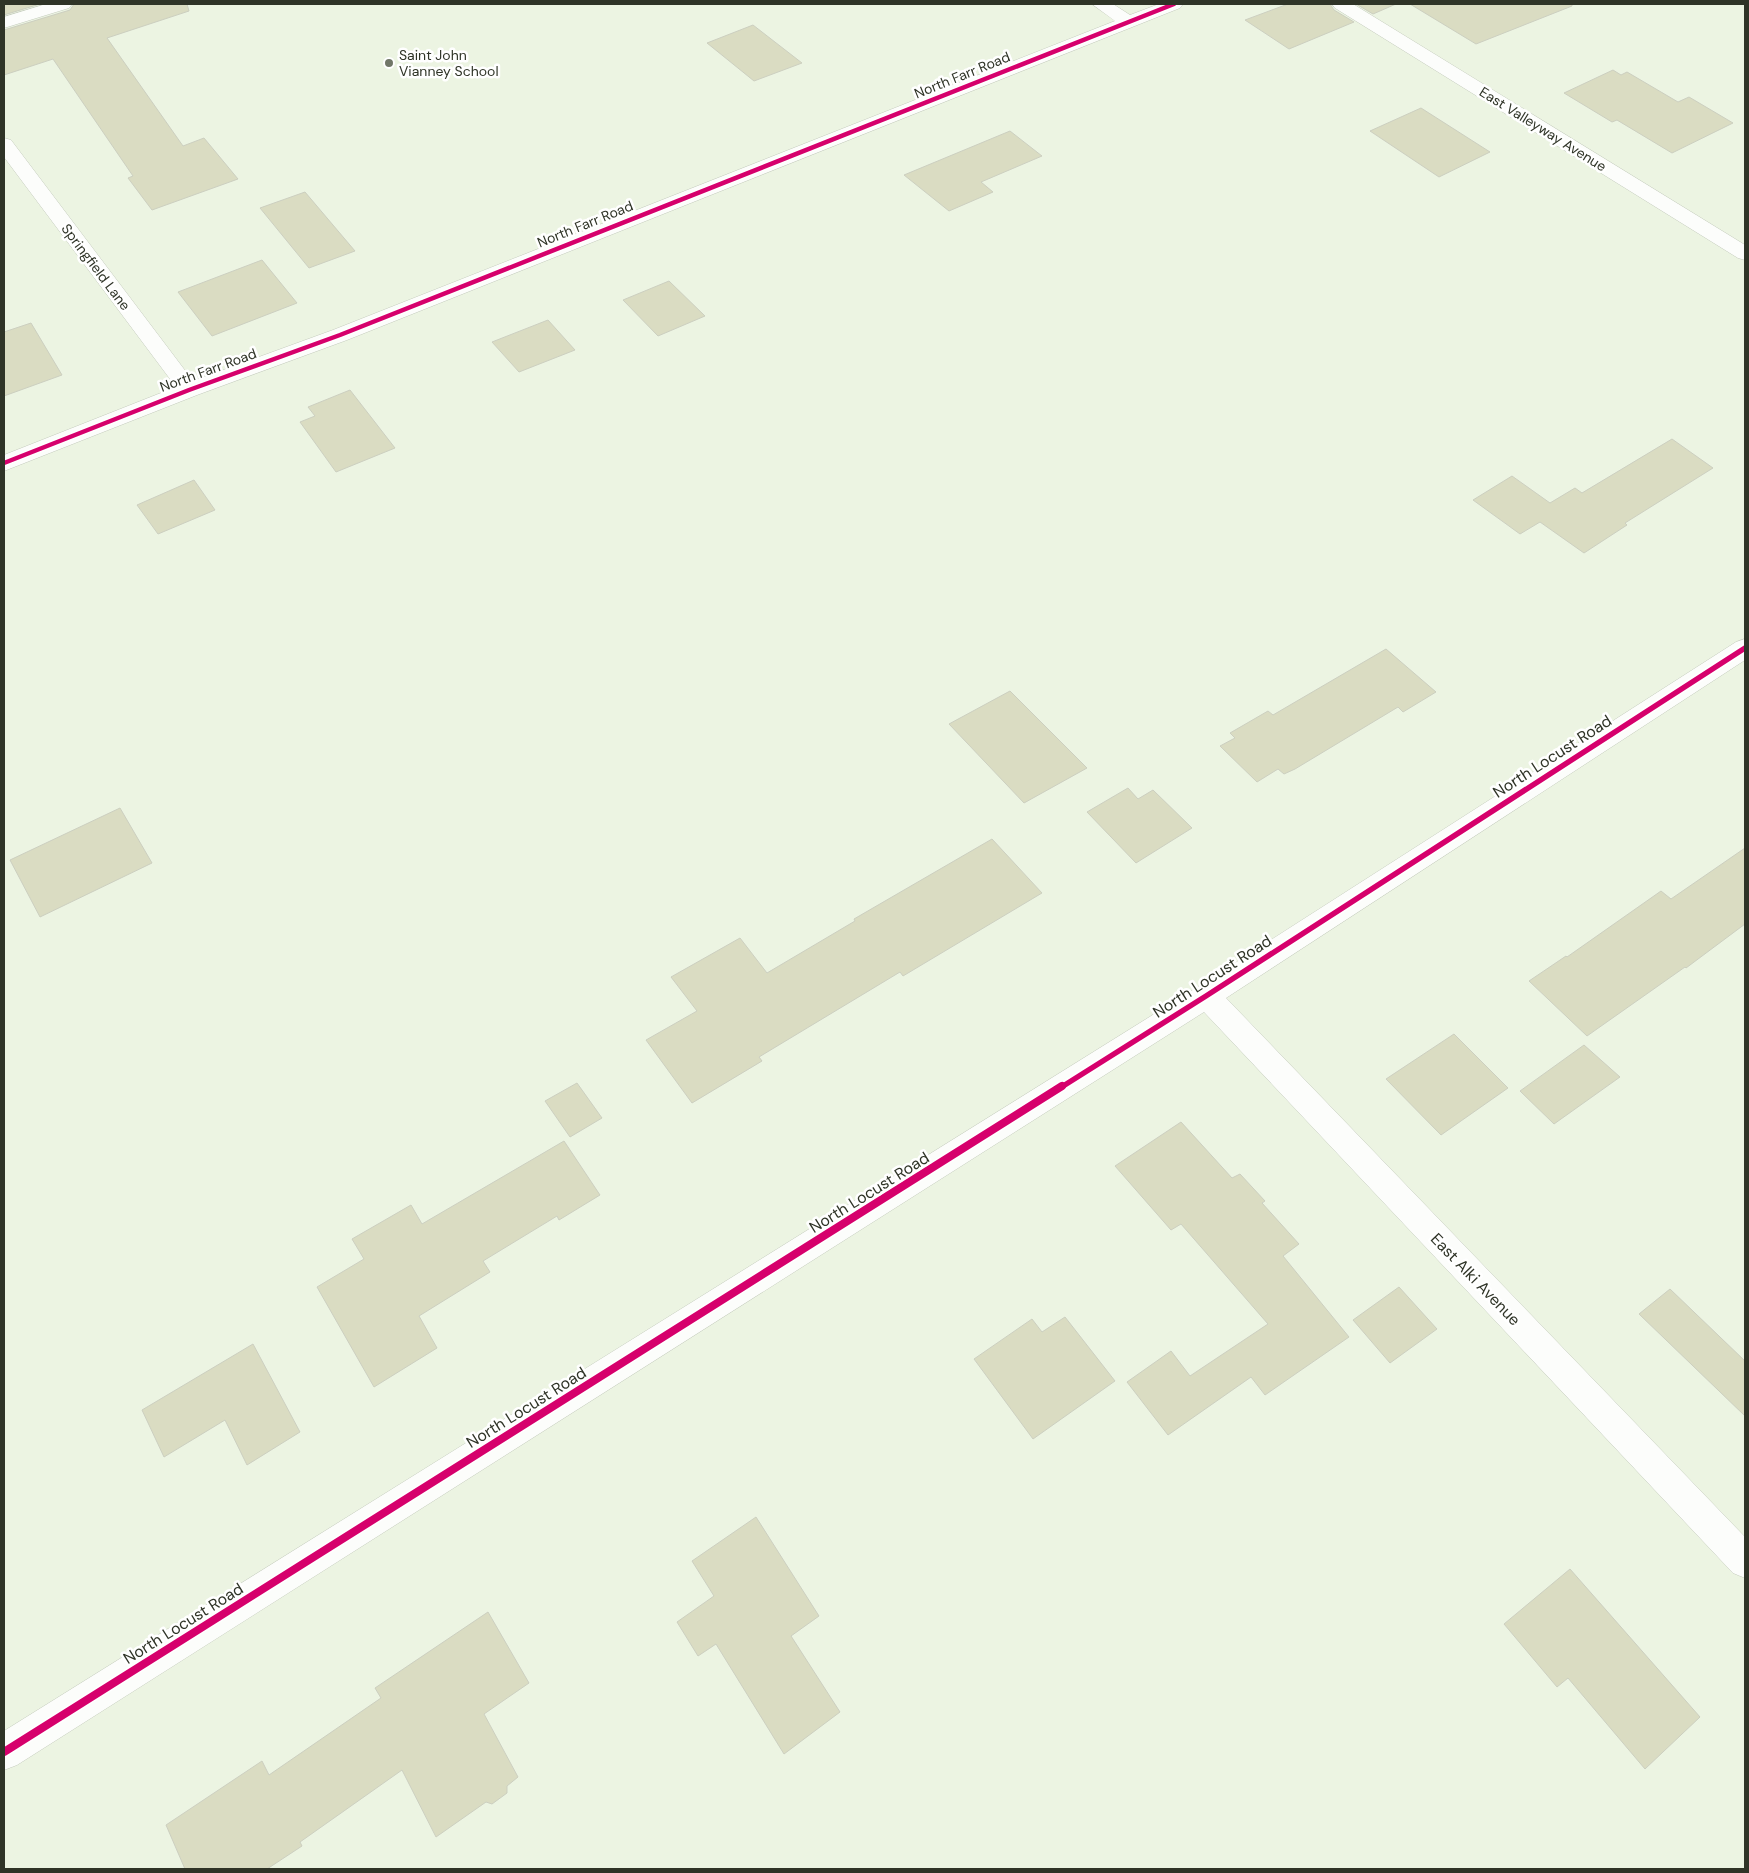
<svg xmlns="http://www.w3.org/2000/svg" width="1749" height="1873" viewBox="0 0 1749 1873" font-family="'DM Sans',sans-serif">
<rect width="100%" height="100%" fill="#ecf4e2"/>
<path fill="#dadcc2" stroke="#cccfc0" d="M 4,4 L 40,4 L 4,15 Z
M 74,4 L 187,4 L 189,11 L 107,38 L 183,146 L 204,138 L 238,179 L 152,210 L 128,178 L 133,176 L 53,59 L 4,75 L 4,30 L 70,10 Z
M 1288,4 L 1330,4 L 1334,10 L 1354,22 L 1289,49 L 1245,20 Z
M 1356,4 L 1396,4 L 1373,14 Z
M 1410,4 L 1572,4 L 1572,6 L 1476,44 Z
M 753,25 L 802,63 L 754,81 L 707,43 Z
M 1613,70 L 1621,75 L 1627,72 L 1678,102 L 1689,97 L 1733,123 L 1672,153 L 1617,120 L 1612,122 L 1564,93 Z
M 1421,108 L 1490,152 L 1439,177 L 1370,131 Z
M 1010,131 L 1042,156 L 981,182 L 993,192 L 949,211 L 904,175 Z
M 305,192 L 355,251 L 309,268 L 260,208 Z
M 262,260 L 297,303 L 212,336 L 178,292 Z
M 669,281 L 705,316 L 658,336 L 623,300 Z
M 548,320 L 575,350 L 519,372 L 492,342 Z
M 31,323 L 62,375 L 4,396 L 4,332 Z
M 350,390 L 395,448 L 336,472 L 300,422 L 315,416 L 308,407 Z
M 1672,439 L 1713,468 L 1625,523 L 1627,525 L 1584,553 L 1540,522 L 1520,534 L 1473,500 L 1512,476 L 1550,503 L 1575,488 L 1582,493 Z
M 194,480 L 215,510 L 158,534 L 137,505 Z
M 1386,649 L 1436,692 L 1403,712 L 1398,707 L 1295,769 L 1284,774 L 1278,769 L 1257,782 L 1220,746 L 1235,738 L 1230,733 L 1268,711 L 1273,715 Z
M 1010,691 L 1087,768 L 1024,803 L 949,724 Z
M 1128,788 L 1138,799 L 1153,790 L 1192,828 L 1136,863 L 1087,812 Z
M 120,808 L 152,863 L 40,917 L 10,860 Z
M 992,839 L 1042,893 L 903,976 L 900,972 L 759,1057 L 762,1061 L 692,1103 L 646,1040 L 697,1011 L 671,977 L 740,938 L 767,973 L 855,921 L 854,919 Z
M 1745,848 L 1745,924 L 1686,968 L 1685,967 L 1587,1036 L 1529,981 L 1566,956 L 1567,957 L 1661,891 L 1671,899 Z
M 1454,1034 L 1508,1088 L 1441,1135 L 1386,1079 Z
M 1584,1045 L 1620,1077 L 1554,1124 L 1520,1091 Z
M 577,1083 L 602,1118 L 570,1137 L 545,1101 Z
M 1181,1122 L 1232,1178 L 1240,1174 L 1265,1201 L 1262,1203 L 1299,1244 L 1283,1256 L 1349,1337 L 1265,1395 L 1251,1377 L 1168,1435 L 1127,1382 L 1171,1351 L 1190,1376 L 1268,1324 L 1181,1224 L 1171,1230 L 1115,1166 Z
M 564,1141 L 600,1195 L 559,1220 L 557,1216 L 483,1261 L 490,1272 L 419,1316 L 437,1348 L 374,1387 L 317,1287 L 364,1259 L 352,1239 L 411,1205 L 422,1224 Z
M 1399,1287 L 1437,1329 L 1390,1363 L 1353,1320 Z
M 1670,1289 L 1745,1361 L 1745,1416 L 1639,1314 Z
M 1065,1317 L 1115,1381 L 1033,1439 L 974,1359 L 1032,1319 L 1042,1332 Z
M 253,1344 L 300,1432 L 247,1465 L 225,1420 L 164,1457 L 142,1410 Z
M 756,1517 L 819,1616 L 791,1636 L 840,1712 L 784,1754 L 716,1644 L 698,1656 L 677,1622 L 714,1596 L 692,1561 Z
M 1570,1569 L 1700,1717 L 1645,1769 L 1568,1678 L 1557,1687 L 1504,1624 Z
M 488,1612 L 529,1683 L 484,1714 L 518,1777 L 507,1786 L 507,1793 L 492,1804 L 486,1802 L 436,1837 L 402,1770 L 300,1842 L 302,1846 L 267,1869 L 185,1869 L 166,1825 L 262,1761 L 269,1775 L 381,1698 L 375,1688 Z"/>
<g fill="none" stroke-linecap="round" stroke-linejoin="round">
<g stroke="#c4cbbd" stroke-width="1">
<path id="minor" d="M 46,4 L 72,4 L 69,8 L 4,28 L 4,17 Z
M 1092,4 L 1113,4 L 1130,15 L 1159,4 L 1183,4 L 1180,8 L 347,340 L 197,395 L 4,471 L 4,455 L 176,387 L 4,157 L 4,138 L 11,140 L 193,381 L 333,330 L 1115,21 Z
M 1332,4 L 1353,4 L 1745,245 L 1745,260 L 1738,258 L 1335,8 Z
M 1745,639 L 1745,660 L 1226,998 L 1745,1537 L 1745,1578 L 1733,1573 L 1204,1012 L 17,1765 L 4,1770 L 4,1731 L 1196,988 L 1736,642 Z"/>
</g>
<use href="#minor" fill="#fcfdfb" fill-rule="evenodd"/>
<g stroke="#fff" stroke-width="7">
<path id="cycleway-far2" d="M 4,463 L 189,390 L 340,335 L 1174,4"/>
</g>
<g stroke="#fff" stroke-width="9">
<path id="cycleway-far1" d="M 1060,1088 L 1206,996 L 1745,648"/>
</g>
<g stroke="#fff" stroke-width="11">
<path id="cycleway" d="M 4,1752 L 1062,1086"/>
</g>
<use href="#cycleway-far2" stroke="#d6006c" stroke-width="4.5"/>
<use href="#cycleway-far1" stroke="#d6006c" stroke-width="5.5"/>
<use href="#cycleway" stroke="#d6006c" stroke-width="8"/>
</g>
<circle fill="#717768" stroke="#fff" stroke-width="2" cx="389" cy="63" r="5"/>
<g text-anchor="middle" stroke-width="5" stroke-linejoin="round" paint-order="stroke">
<g font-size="14" fill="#2f3427" stroke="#fff" text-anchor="start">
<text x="399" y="60">Saint John<tspan x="399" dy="16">Vianney School</tspan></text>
</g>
<g font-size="14" fill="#2f3427" stroke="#fff">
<text transform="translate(962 75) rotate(-22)" y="5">North Farr Road</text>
<text transform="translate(1543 129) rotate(32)" y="5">East Valleyway Avenue</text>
<text transform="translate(585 224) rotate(-22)" y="5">North Farr Road</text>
<text transform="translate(96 267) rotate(53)" y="5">Springfield Lane</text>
<text transform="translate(208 370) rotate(-20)" y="5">North Farr Road</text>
</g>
<g font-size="16" fill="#2f3427" stroke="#fff">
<text transform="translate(1552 756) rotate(-33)" y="6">North Locust Road</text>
<text transform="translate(1212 976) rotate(-33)" y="6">North Locust Road</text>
<text transform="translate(869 1192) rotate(-32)" y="6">North Locust Road</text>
<text transform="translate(1476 1279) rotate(46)" y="6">East Alki Avenue</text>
<text transform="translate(526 1407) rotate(-32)" y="6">North Locust Road</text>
<text transform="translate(183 1623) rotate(-32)" y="6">North Locust Road</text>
</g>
</g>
<rect width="1749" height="1873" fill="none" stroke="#2f3427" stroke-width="10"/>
</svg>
